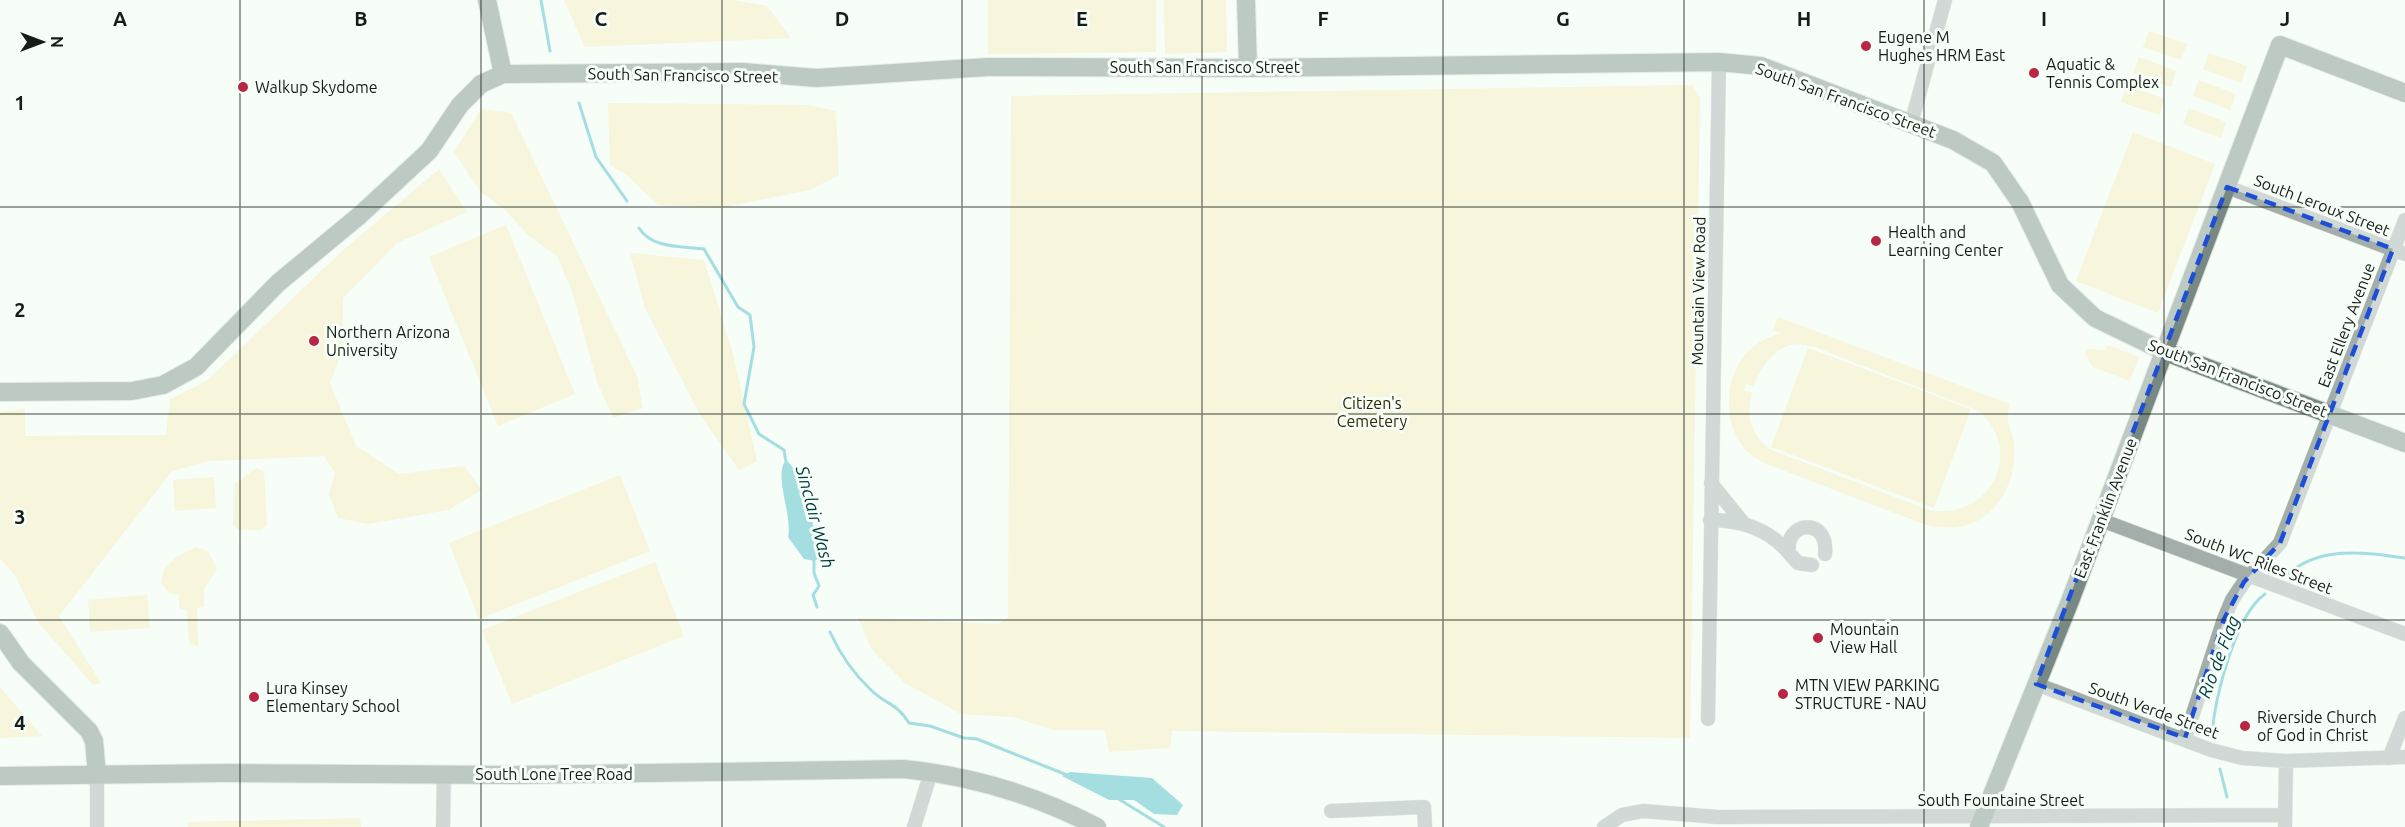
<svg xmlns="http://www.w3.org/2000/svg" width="2405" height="827" viewBox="0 0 2405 827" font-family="Ubuntu,sans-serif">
<rect width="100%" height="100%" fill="#f6fef7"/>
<path fill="#f8ecb9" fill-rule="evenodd" d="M 564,0 L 733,0 L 767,6 L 791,38 L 585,47 Z
M 988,0 L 1156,0 L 1156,52 L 988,54 Z
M 1164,0 L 1226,0 L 1227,52 L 1165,54 Z
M 2149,31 L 2187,44 L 2181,60 L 2143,47 Z
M 2209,53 L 2247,66 L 2241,83 L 2203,69 Z
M 2139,57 L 2176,71 L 2171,87 L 2133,73 Z
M 2199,80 L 2236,94 L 2230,110 L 2193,96 Z
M 1692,85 L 1700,98 L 1690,738 L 1172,731 L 1170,748 L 1109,752 L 1105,730 L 1054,730 L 1013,717 L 961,714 L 905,683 L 872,650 L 858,618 L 998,624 L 1008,617 L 1011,96 Z
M 2127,85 L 2165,99 L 2159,115 L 2121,102 Z
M 608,103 L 807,105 L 836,111 L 839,175 L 810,190 L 720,208 L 658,205 L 628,176 L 610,165 Z
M 2189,108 L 2226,122 L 2221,138 L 2183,124 Z
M 481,109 L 511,113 L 637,376 L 643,408 L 613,418 L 597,382 L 573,294 L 557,256 L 528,235 L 504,209 L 481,192 L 454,152 Z
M 2133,132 L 2215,164 L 2158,313 L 2076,281 Z
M 439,169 L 467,212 L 397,243 L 343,298 L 343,350 L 330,383 L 356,446 L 399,474 L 464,466 L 482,490 L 448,510 L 369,524 L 338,518 L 329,494 L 335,473 L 324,456 L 210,461 L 172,471 L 59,616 L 101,683 L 93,685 L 37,621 L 15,575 L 0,559 L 0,412 L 25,409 L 25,436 L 166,435 L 170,399 L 208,380 L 341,252 Z
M 506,225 L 575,394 L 498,426 L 429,257 Z
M 630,253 L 704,260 L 733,354 L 757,461 L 739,470 L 700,415 L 645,308 Z
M 1778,317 L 2010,404 C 2004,423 2011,426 2014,443 C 2018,478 1999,518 1963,526 C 1950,529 1938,527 1926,525 L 1764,463 C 1758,459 1750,455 1745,449 C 1723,425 1724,380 1745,355 C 1754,344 1766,338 1780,333 L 1773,330 ZM 1794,344 L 1815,347 L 1979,411 C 2026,453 1989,521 1929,510 L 1769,449 C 1750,433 1746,417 1752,393 L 1744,391 L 1746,384 L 1753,386 C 1761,368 1773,348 1794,344 Z
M 2107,345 L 2139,357 L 2130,381 L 2093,367 L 2085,354 L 2087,349 L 2106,350 Z
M 1808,348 L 1971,409 L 1934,508 L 1771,447 Z
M 256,468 L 264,472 L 267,525 L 262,530 L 238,530 L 233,525 L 234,484 Z
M 620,475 L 650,551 L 479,619 L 449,543 Z
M 214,477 L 216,508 L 175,511 L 173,480 Z
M 196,547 L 208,551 L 217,569 L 204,589 L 204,607 L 197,608 L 198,646 L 189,644 L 187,611 L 179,608 L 179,595 L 169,593 L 161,583 C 163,562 179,556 196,547 Z
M 655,562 L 684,636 L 512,704 L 482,630 Z
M 147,595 L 150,628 L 90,632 L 88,600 Z
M 0,687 L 42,736 L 0,738 Z
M 360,818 L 361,827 L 188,827 L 188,822 Z"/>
<path fill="#42b9c6" d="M 786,460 C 807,478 814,530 819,557 L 815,561 L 804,559 L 788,537 C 793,516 773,475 786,460 Z
M 1070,772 L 1152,778 L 1183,805 L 1177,815 L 1154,814 L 1134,800 L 1109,800 L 1062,776 Z"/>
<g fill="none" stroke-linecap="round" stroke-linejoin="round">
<path stroke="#42b9c6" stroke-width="3" d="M 541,0 L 550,51
M 579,103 L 596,157 L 627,201
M 639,228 C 652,249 682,246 704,249 L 738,307 L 750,315 L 754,347 L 744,404 L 759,434 L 784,450 L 786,462
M 814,557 L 814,573 L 819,586 L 813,595 L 817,607
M 2285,577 C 2317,545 2364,552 2405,558
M 830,632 C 839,652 854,674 871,690 C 886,705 896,702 909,723 L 930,726 L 964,738 L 977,739 L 1067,775
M 2212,734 C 2215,698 2235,615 2265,594
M 2220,769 L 2227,797
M 1117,798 L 1164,827"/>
<g stroke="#d2dad3" stroke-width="15">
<path id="street" d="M 1911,124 L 1945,0
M 2227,187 L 2405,254
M 1711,483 L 1744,524
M 1710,520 C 1741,520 1769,529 1789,553
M 2101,520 L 2405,634
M 1812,565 L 1798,563 L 1789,553 C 1784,521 1829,516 1825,554
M 2036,684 L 2211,750 L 2242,758 L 2286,761 L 2405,757
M 1708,719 L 1719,62
M 2185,738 L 2224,619 L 2232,600 L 2244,582 L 2280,543 L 2405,220
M 2389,758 L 2405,718
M 1331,811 L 1424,807 L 1425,827
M 97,827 L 97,774
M 443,827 L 444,774
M 914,827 L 931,772
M 1604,827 L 1622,815 L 1643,811 L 1717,817 L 2285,815
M 2285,827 L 2286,761"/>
</g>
<g stroke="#d2dad3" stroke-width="20">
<path id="secondary" d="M 487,0 L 503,74
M 1246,0 L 1248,68
M 0,392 L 132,391 L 163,385 L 196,367 L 278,283 L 360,215 L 429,151 L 460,105 L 481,84 L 503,74 L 743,72 L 816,78 L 988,67 L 1248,68 L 1719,62 L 1761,66 L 1953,140 L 1993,163 L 2020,202 L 2060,285 L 2095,318 L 2163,351 L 2405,443
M 0,633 L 21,663 L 89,731 L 94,741 L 97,774
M 0,776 L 225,773 L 514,775 L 904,769 C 973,776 1036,795 1097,827
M 1979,827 L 2070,601 L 2280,45 L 2405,93"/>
</g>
<use href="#street" stroke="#a3aeab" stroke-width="14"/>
<use href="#secondary" stroke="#788984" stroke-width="18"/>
</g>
<path d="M0 0H2405V827H0ZM 2227,187 L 2393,249 L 2280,543 L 2244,582 L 2224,619 L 2185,738 L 2036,684 Z" fill="#f6fef7" fill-opacity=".55" fill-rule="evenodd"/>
<path fill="none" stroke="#1d4ed8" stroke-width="4.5" stroke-dasharray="12 8" stroke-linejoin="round" d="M 2227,187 L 2393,249 L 2280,543 L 2244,582 L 2224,619 L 2185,738 L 2036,684 Z"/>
<path fill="none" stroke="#161d17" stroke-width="1.5" stroke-opacity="0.55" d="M 240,0 L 240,827M 481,0 L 481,827M 722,0 L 722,827M 962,0 L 962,827M 1202,0 L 1202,827M 1443,0 L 1443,827M 1684,0 L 1684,827M 1924,0 L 1924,827M 2164,0 L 2164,827M 0,207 L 2405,207M 0,414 L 2405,414M 0,620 L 2405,620"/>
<g fill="#b72643" stroke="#f6fef7" stroke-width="2">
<circle cx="1866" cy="46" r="6"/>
<circle cx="2034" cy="73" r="6"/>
<circle cx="243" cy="87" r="6"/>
<circle cx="1876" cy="241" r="6"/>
<circle cx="314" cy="341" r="6"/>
<circle cx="1818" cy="638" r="6"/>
<circle cx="1783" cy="694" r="6"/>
<circle cx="254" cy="697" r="6"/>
<circle cx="2245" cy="726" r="6"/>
</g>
<g text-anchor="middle" stroke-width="6" stroke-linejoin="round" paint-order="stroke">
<g font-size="16" fill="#161d17" stroke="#f6fef7" text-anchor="start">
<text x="1878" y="43">Eugene M<tspan x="1878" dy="18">Hughes HRM East</tspan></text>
<text x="2046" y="70">Aquatic &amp;<tspan x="2046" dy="18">Tennis Complex</tspan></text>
<text x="255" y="93">Walkup Skydome</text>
<text x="1888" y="238">Health and<tspan x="1888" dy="18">Learning Center</tspan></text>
<text x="326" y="338">Northern Arizona<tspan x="326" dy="18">University</tspan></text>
<text x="1830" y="635">Mountain<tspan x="1830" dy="18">View Hall</tspan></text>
<text x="1795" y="691">MTN VIEW PARKING<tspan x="1795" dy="18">STRUCTURE - NAU</tspan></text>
<text x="266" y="694">Lura Kinsey<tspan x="266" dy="18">Elementary School</tspan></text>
<text x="2257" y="723">Riverside Church<tspan x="2257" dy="18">of God in Christ</tspan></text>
</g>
<g font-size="16" fill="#161d17" stroke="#f6fef7">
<text x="1205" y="73">South San Francisco Street</text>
<text transform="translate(683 75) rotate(1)" y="6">South San Francisco Street</text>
<text transform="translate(1846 100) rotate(20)" y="6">South San Francisco Street</text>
<text transform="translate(2322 205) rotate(21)" y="6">South Leroux Street</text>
<text transform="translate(1698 291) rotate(-89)" y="6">Mountain View Road</text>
<text transform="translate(2346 325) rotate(-69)" y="6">East Ellery Avenue</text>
<text transform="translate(2238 378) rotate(21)" y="6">South San Francisco Street</text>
<text transform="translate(2105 508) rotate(-69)" y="6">East Franklin Avenue</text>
<text transform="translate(2259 561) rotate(21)" y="6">South WC Riles Street</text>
<text transform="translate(2154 710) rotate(20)" y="6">South Verde Street</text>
<text x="554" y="780">South Lone Tree Road</text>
<text x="2001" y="806">South Fountaine Street</text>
</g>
<g font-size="16" fill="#322a04" stroke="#f6fef7">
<text x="1372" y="409">Citizen's<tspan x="1372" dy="18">Cemetery</tspan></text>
</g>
<g font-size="18" font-style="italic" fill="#00393e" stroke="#f6fef7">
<text transform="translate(815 517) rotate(75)" y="6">Sinclair Wash</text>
<text transform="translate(2219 657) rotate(-69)" y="6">Rio de Flag</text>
</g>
</g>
<g font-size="20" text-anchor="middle" font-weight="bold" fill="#161d17" stroke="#f6fef7" stroke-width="6" stroke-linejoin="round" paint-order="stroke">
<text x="120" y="26">A</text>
<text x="361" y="26">B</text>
<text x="601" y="26">C</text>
<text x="842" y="26">D</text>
<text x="1082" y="26">E</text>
<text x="1323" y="26">F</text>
<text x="1563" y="26">G</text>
<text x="1804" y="26">H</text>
<text x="2044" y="26">I</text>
<text x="2285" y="26">J</text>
<text x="20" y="110">1</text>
<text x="20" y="317">2</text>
<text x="20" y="524">3</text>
<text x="20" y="730">4</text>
</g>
<g transform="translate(42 42) rotate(90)" stroke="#f6fef7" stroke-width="4.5" paint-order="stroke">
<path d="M0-4.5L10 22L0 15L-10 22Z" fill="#161d17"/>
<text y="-9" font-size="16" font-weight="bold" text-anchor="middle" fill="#161d17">N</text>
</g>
</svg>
